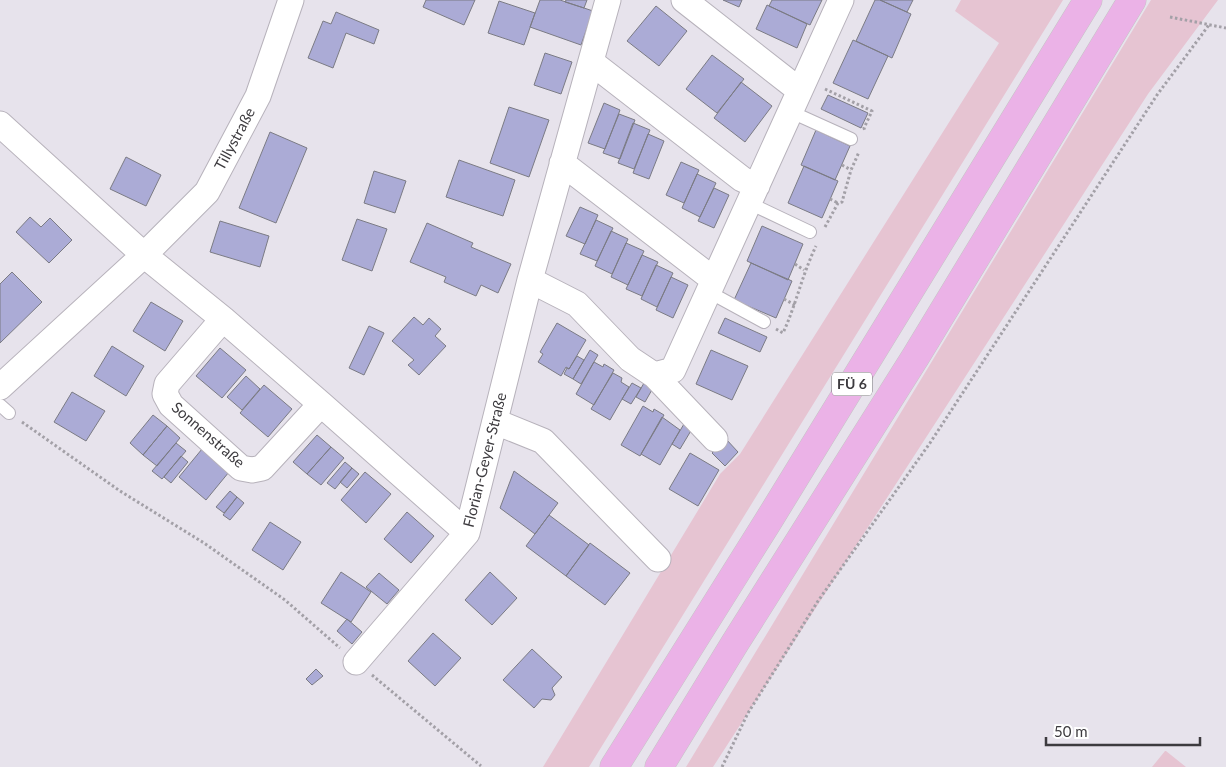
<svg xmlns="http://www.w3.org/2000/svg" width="1226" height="767" viewBox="0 0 1226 767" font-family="Lato,sans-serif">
<rect width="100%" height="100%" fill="#e7e3ec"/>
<path fill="#e6c4d2" d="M 961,0 L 1063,0 L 589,767 L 543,767 L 720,474 L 740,454 L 999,43 L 955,11 Z
M 1151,0 L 1218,0 L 1148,94 L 713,767 L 686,767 Z
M 1165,751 L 1166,751 L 1186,767 L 1152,767 Z"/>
<path fill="#ababd6" stroke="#7b7b84" d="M 426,0 L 475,0 L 464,25 L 423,7 Z
M 540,0 L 560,0 L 593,11 L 581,45 L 530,27 Z
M 566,0 L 587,0 L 584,8 L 565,2 Z
M 723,0 L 742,0 L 739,7 Z
M 772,0 L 822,0 L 810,25 L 769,6 Z
M 875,0 L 880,0 L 911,14 L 892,58 L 856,41 Z
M 880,0 L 913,0 L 907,12 Z
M 499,1 L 535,13 L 524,45 L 488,33 Z
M 767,5 L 807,24 L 797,48 L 756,29 Z
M 656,6 L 687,31 L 659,66 L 627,41 Z
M 336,12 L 379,30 L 374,44 L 346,33 L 333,68 L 308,58 L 323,21 L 331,24 Z
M 853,40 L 888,56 L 868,99 L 833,83 Z
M 545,53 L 572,62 L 561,94 L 534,85 Z
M 712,55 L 744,79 L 717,113 L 686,89 Z
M 741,82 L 772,106 L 745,142 L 714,118 Z
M 828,95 L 868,113 L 861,128 L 821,109 Z
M 604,103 L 620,110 L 605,149 L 588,143 Z
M 509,107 L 549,120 L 529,177 L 490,163 Z
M 619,114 L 635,120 L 620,159 L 603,153 Z
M 633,123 L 650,130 L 634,169 L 618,163 Z
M 816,130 L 850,146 L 835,180 L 801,165 Z
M 270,132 L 307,148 L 276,223 L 239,208 Z
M 648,134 L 664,141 L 649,179 L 633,173 Z
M 126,157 L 161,175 L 146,206 L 110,189 Z
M 459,160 L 515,180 L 503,216 L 446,197 Z
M 681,162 L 699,170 L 684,203 L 666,195 Z
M 804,166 L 838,181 L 822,218 L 788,203 Z
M 374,171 L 406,181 L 395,213 L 364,203 Z
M 697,174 L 716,183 L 700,217 L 682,208 Z
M 714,188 L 729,195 L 714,228 L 698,221 Z
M 580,207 L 598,215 L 585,244 L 566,236 Z
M 30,217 L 41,227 L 50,218 L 72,240 L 49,263 L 16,232 Z
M 357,219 L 387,229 L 372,271 L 342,260 Z
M 596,220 L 613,228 L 597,261 L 580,254 Z
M 220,221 L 269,236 L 260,267 L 210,252 Z
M 427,223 L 473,243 L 471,247 L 511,264 L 498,293 L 481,285 L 476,296 L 444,282 L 446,277 L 410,262 Z
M 762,226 L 803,244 L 788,280 L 747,261 Z
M 611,231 L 628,239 L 612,274 L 595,266 Z
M 626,243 L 644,251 L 628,285 L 611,277 Z
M 642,255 L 658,262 L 642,296 L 626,289 Z
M 751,263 L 792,281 L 776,318 L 734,300 Z
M 656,265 L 673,273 L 657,307 L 641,299 Z
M 12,272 L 42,302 L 0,343 L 0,284 Z
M 671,277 L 688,285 L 673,318 L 656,310 Z
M 151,302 L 183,321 L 165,351 L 133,331 Z
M 414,317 L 423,325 L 429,318 L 441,329 L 435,336 L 446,346 L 419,375 L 408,365 L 414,360 L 392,341 Z
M 725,318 L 767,337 L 760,352 L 718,333 Z
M 557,323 L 586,340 L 569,369 L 566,367 L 561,376 L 538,362 L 543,354 L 540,352 Z
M 369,326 L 384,333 L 364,375 L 349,368 Z
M 112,346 L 144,366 L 126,396 L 94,376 Z
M 220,348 L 246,370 L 222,398 L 196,376 Z
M 590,350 L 598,355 L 581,384 L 573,379 Z
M 711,350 L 748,366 L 732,400 L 696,384 Z
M 577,356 L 584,360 L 573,379 L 564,374 L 567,368 L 569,369 Z
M 594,362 L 603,367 L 604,364 L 614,370 L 594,405 L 576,394 Z
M 613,373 L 622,378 L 621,382 L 629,387 L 610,420 L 591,409 Z
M 246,376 L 260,389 L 242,410 L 227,397 Z
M 632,383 L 641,388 L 631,404 L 622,399 Z
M 644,383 L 653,388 L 645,402 L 636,397 Z
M 264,385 L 292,409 L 268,437 L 240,413 Z
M 72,392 L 105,411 L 86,441 L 54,422 Z
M 643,406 L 653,412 L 654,409 L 664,415 L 640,456 L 621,445 Z
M 153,415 L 167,426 L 143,455 L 130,443 Z
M 662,417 L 680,430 L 660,465 L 641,454 Z
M 684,424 L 692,429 L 680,449 L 672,444 Z
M 167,426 L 180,438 L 157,466 L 143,455 Z
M 317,435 L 331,447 L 307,474 L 293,462 Z
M 726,439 L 738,452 L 725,466 L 712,453 Z
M 176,443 L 186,451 L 162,479 L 152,471 Z
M 331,447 L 344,458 L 321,485 L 307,474 Z
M 202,449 L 229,472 L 206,500 L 179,477 Z
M 690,453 L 719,470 L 698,506 L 669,489 Z
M 181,456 L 188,462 L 171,483 L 164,477 Z
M 345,462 L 352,468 L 335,489 L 327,483 Z
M 352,468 L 359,474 L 347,488 L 340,482 Z
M 514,471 L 558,503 L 535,534 L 500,508 Z
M 365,472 L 391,494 L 366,523 L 341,500 Z
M 230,491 L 237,497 L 224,513 L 216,507 Z
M 237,497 L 244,503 L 230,520 L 223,515 Z
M 407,512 L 434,536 L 411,563 L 384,539 Z
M 549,515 L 589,545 L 566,576 L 526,546 Z
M 270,522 L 301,542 L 283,570 L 252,550 Z
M 590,543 L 630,573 L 605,605 L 566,576 Z
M 341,572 L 371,592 L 351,622 L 321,603 Z
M 490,572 L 517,598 L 492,625 L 465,600 Z
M 379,573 L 399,590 L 387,604 L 366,587 Z
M 347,619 L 362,632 L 352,644 L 337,631 Z
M 433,633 L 461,658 L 435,686 L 408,661 Z
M 532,649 L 562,677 L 552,688 L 555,695 L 551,700 L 542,699 L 534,708 L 503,680 Z
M 316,669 L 323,676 L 312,685 L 306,679 Z"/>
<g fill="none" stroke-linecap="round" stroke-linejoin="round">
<g stroke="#b7b2bb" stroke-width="14">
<path id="lane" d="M 789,111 L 851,139
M 749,203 L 810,232
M 709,292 L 764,322
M 0,405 L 9,413"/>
</g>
<g stroke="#b7b2bb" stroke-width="27">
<path id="street" d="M 684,0 L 799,90
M 591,62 L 742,179 L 757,186
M 0,124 L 144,255 L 223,319 L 321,404 L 467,533
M 562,163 L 714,280
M 530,280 L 577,304 L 630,359 L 654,375 L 673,370 L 841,0
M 223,319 L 167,384 L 165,394 L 171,405 L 241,468 L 252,470 L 262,468 L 321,404
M 654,375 L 715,439
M 0,387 L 144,255 L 207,192 L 258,96 L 291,0
M 496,422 L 543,441 L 658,559
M 356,662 L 467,533 L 530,280 L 608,0"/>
</g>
<g stroke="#c5c4c5" stroke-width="29">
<path id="primary" d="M 614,767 L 767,523 L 1088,0
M 659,767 L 735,643 L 916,356 L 1132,0"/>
</g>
<path stroke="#a3a0a7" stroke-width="3" stroke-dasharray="2.5 2.5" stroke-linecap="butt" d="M 1170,17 L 1226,28
M 825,89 L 872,111 L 864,128 L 865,131
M 842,165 L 851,170
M 830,199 L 838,203
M 825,227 L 838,203 L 842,202 L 851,170 L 859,152
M 795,264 L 804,270
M 784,299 L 795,305
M 776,329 L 783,333 C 796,305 802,275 816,246
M 22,422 L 120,491 L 204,543 L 285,600 L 340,648
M 372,675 L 481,766
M 722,767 L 748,713 L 818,601 L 930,443 L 1157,95 L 1209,25"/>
<use href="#lane" stroke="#fff" stroke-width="12"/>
<use href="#street" stroke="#fff" stroke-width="25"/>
<use href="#primary" stroke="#ebb2e7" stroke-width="28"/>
</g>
<g text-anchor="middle" stroke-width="4" stroke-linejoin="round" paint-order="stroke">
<rect fill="#fff" stroke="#777679" stroke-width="1" x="832" y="372.5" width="40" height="23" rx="4"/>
<g font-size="14" font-weight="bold" fill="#3d3b3f">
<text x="852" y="389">FÜ 6</text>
</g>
<g font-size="15" fill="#3d3b3f" stroke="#fff">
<text transform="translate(235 139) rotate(-62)" y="5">Tillystraße</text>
<text transform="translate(208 435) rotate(41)" y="5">Sonnenstraße</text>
<text transform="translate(485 460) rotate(-76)" y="5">Florian-Geyer-Straße</text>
</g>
</g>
<path d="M1046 737v8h154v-8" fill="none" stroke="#3d3b3f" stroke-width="2.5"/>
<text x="1054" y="737" font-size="15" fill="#3d3b3f" stroke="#ffffff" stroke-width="4" paint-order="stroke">50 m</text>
</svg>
